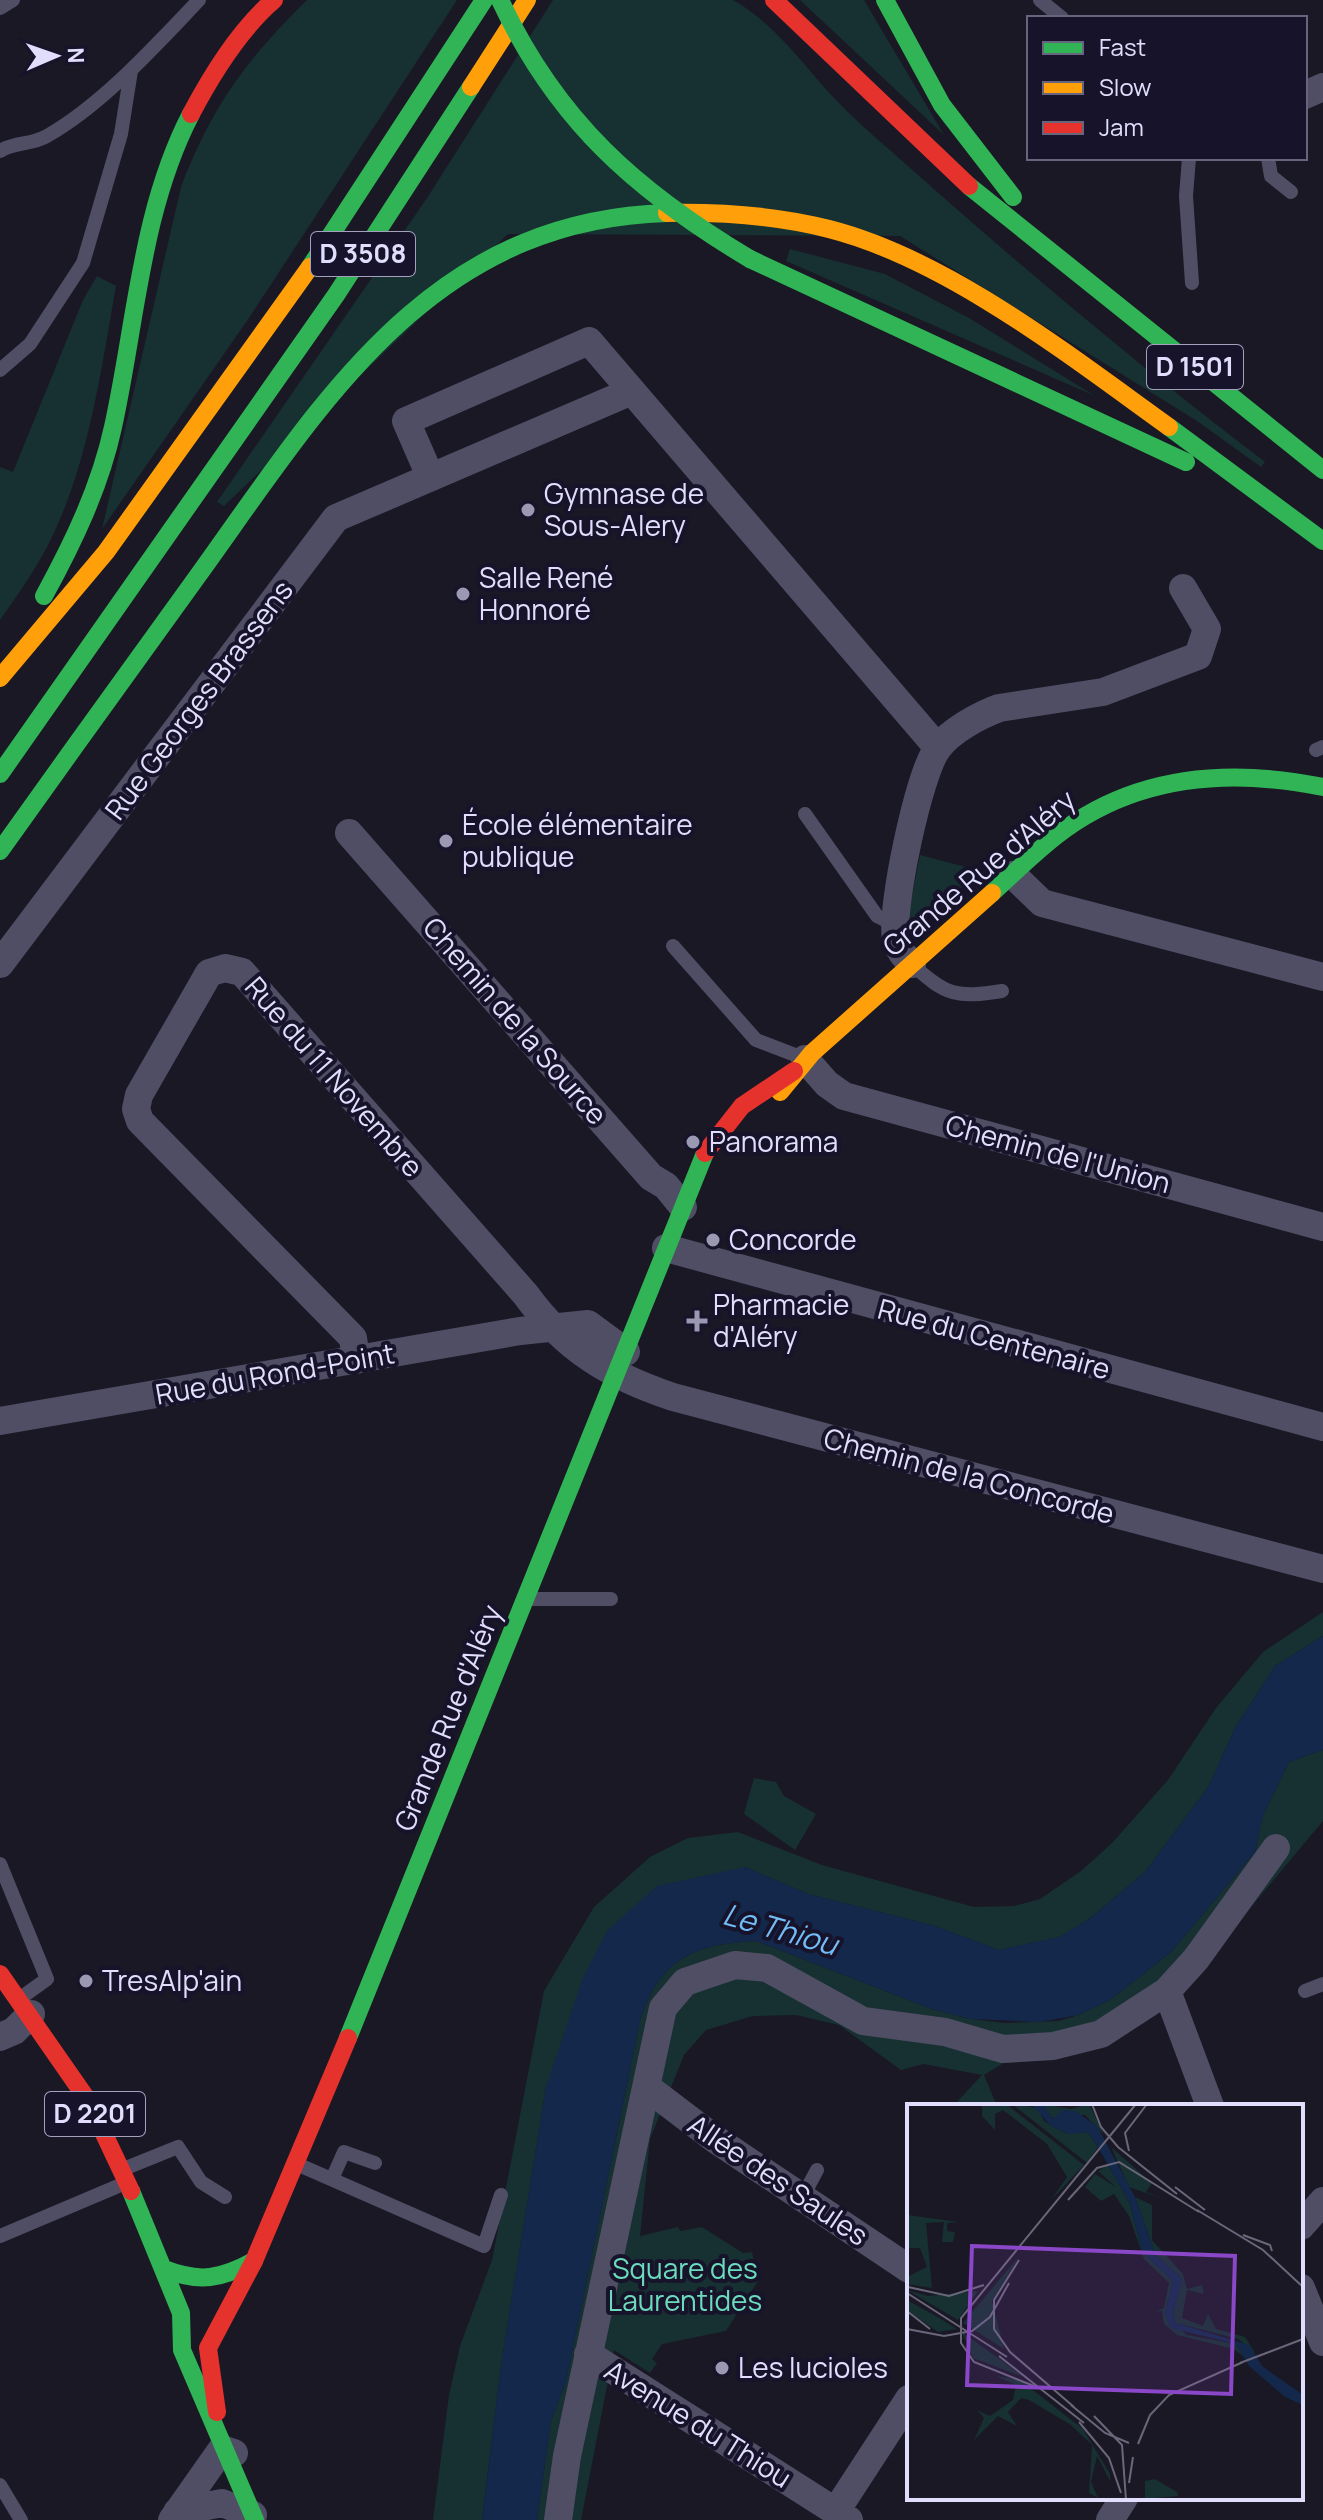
<svg xmlns="http://www.w3.org/2000/svg" width="1323" height="2520" viewBox="0 0 1323 2520" font-family="Manrope,sans-serif">
<rect width="100%" height="100%" fill="#1a1825"/>
<path fill="#173031" d="M 307,0 L 457,0 L 249,318 L 102,529 L 181,187 C 212,106 246,60 307,0 Z
M 553,0 L 733,0 C 773,22 803,64 833,97 C 851,116 871,134 891,151 C 1012,259 1136,364 1265,462 L 1261,467 L 1197,421 L 900,236 L 508,234 L 224,506 L 217,502 L 427,198 Z
M 800,0 L 864,0 L 944,135 Z
M 790,249 L 885,274 L 969,318 L 1095,396 L 786,261 Z
M 97,276 L 116,286 C 100,376 87,477 41,558 C 29,579 14,600 0,620 L 0,467 L 13,472 L 83,300 Z
M 920,855 L 981,871 L 925,920 L 908,917 Z
M 1323,1612 L 1323,1636 L 1275,1666 L 1235,1728 L 1209,1786 L 1145,1872 L 1088,1920 L 1060,1937 L 999,1950 L 935,1926 L 808,1894 L 745,1867 L 546,2087 L 501,2365 L 482,2520 L 433,2520 L 449,2395 L 460,2346 L 492,2260 L 544,1991 L 594,1907 L 650,1857 L 688,1838 L 738,1832 L 822,1865 L 974,1907 L 1014,1906 L 1040,1899 L 1081,1871 L 1112,1843 L 1168,1780 L 1216,1708 L 1263,1652 Z
M 1323,1750 L 1323,1821 L 1184,1987 L 1007,2061 L 984,2075 L 997,2106 L 953,2106 L 982,2075 L 923,2064 L 901,2070 L 839,2025 L 796,2015 L 753,2016 L 706,2030 L 684,2055 L 650,2139 L 640,2236 L 678,2227 L 680,2231 L 702,2227 L 743,2253 L 752,2252 L 758,2281 L 726,2331 L 662,2344 L 652,2359 L 657,2363 L 650,2373 L 614,2350 L 581,2520 L 537,2520 L 551,2421 L 566,2381 L 640,2021 C 660,1959 693,1944 756,1941 L 932,2009 L 970,2019 L 1005,2023 L 1059,2021 L 1078,2015 L 1110,2000 L 1171,1952 L 1255,1852 L 1263,1815 L 1289,1762 Z
M 754,1778 L 776,1782 L 784,1796 L 816,1814 L 795,1850 L 744,1814 Z"/>
<path fill="#13284b" d="M 1323,1636 L 1323,1750 L 1289,1762 L 1263,1815 L 1255,1852 L 1171,1952 L 1110,2000 L 1078,2015 L 1040,2022 L 970,2019 L 932,2009 L 756,1941 C 693,1944 660,1959 640,2021 L 566,2381 L 551,2421 L 537,2520 L 482,2520 L 501,2365 L 546,2087 L 583,1978 L 607,1931 L 657,1886 L 745,1867 L 808,1894 L 935,1926 L 999,1950 L 1059,1937 L 1088,1920 L 1145,1872 L 1209,1786 L 1235,1728 L 1275,1666 Z"/>
<g fill="none" stroke-linecap="round" stroke-linejoin="round">
<path stroke="#4f4e65" stroke-width="14" d="M 1040,0 L 1062,18
M 0,8 L 13,0
M 0,151 C 14,142 32,145 47,136 C 102,105 155,46 199,0
M 1189,158 L 1186,196 L 1192,283
M 1268,158 L 1271,176 L 1291,192
M 0,370 L 30,344 L 83,263 L 121,134 L 131,71
M 1316,750 L 1323,747
M 805,814 L 877,916 L 895,925
M 673,946 L 756,1040 L 803,1058
M 913,965 C 946,996 958,998 1002,991
M 530,1599 L 611,1599
M 0,1864 L 47,1979 L 22,1997
M 1305,1991 L 1323,1984
M 299,2165 L 484,2246 L 501,2195
M 126,2168 L 178,2147 L 201,2182 L 225,2197
M 332,2179 L 344,2152 L 375,2163
M 802,2198 L 817,2170
M 0,2236 L 123,2184
M 0,2485 L 21,2520"/>
<path stroke="#4f4e65" stroke-width="28" d="M 1305,95 L 1323,87
M 430,476 L 406,421 L 589,341 L 938,748
M 349,833 L 651,1177 L 666,1186 L 683,1207
M 1013,875 L 1042,903 L 1323,977
M 0,964 L 336,518 L 632,391
M 912,964 C 905,957 898,950 896,939 C 890,910 919,772 938,748 C 950,731 980,715 999,708 L 1103,692 L 1198,656 L 1207,629 L 1183,588
M 805,1059 L 827,1084 L 844,1096 L 1323,1227
M 666,1248 L 1323,1427
M 356,1360 L 353,1338 L 140,1121 L 136,1109 L 139,1095 L 209,973 L 225,968 L 242,972 L 526,1295 C 565,1349 610,1376 673,1397 L 1323,1569
M 0,1421 L 520,1331 L 588,1324 L 626,1352
M 1167,1991 L 1210,2106
M 0,2037 L 14,2031 L 31,2014
M 648,2088 L 715,2139 L 909,2269
M 1301,2226 L 1323,2201
M 1301,2288 L 1323,2342
M 588,2354 L 849,2520
M 836,2511 L 909,2399
M 177,2512 L 222,2503 L 253,2515
M 172,2520 L 222,2449 L 234,2453
M 558,2520 L 567,2456 L 663,2008 L 685,1982 L 735,1965 L 767,1968 L 863,2021 L 945,2032 L 1003,2049 L 1053,2046 L 1101,2034 L 1167,1991 L 1196,1959 L 1276,1848
M 1110,2520 L 1124,2498"/>
<path stroke="#30b455" stroke-width="18" d="M 885,0 L 942,105 L 1013,197
M 969,186 L 1323,470
M 750,259 L 1186,462
M 310,267 L 484,0
M 1169,427 L 1323,541
M 44,596 C 73,543 100,487 113,427 C 136,323 141,210 191,114
M 0,774 L 336,295 L 471,87
M 0,851 C 67,757 134,664 202,570 C 324,400 431,220 667,213
M 992,893 C 1013,874 1033,854 1056,836 C 1134,775 1229,768 1323,787
M 348,2038 L 705,1153
M 131,2191 L 181,2313 L 182,2350 L 255,2520
M 164,2269 C 200,2283 221,2279 254,2261"/>
<path stroke="#ff9f0a" stroke-width="18" d="M 471,87 L 527,0
M 667,213 C 722,212 775,215 829,229 C 947,259 1070,356 1169,427
M 0,678 L 106,552 L 310,267
M 780,1092 L 812,1053 L 992,893"/>
<path stroke="#e5322d" stroke-width="18" d="M 774,0 L 969,186
M 191,114 C 212,74 239,30 274,0
M 705,1153 L 742,1106 L 794,1071
M 0,1974 L 89,2102 L 131,2191
M 217,2412 L 208,2348 L 254,2261 L 348,2038"/>
<path stroke="#30b455" stroke-width="18" d="M 500,0 C 557,121 636,191 750,259"/>
</g>
<g fill="#9b99b1" stroke="#16132a" stroke-width="3">
<circle cx="528" cy="510" r="8"/>
<circle cx="463" cy="594" r="8"/>
<circle cx="446" cy="841" r="8"/>
<circle cx="693" cy="1142" r="8"/>
<circle cx="713" cy="1240" r="8"/>
<path d="M693 1309h8v8h8v8h-8v8h-8v-8h-8v-8h8z"/>
<circle cx="86" cy="1981" r="8"/>
<circle cx="722" cy="2368" r="8"/>
</g>
<g text-anchor="middle" stroke-width="8" stroke-linejoin="round" paint-order="stroke">
<g fill="#16132a" stroke="#a4a1be" stroke-width="2">
<rect x="311" y="232" width="104" height="44" rx="6"/>
<rect x="1147" y="345" width="96" height="44" rx="6"/>
<rect x="45" y="2092" width="100" height="44" rx="6"/>
</g>
<g font-size="26" font-weight="bold" fill="#e1defd">
<text x="363" y="263">D 3508</text>
<text x="1195" y="376">D 1501</text>
<text x="95" y="2123">D 2201</text>
</g>
<g font-size="28" fill="#e1defd" stroke="#16132a" text-anchor="start">
<text x="544" y="504">Gymnase de<tspan x="544" dy="32">Sous-Alery</tspan></text>
<text x="479" y="588">Salle René<tspan x="479" dy="32">Honnoré</tspan></text>
<text x="462" y="835">École élémentaire<tspan x="462" dy="32">publique</tspan></text>
<text x="709" y="1152">Panorama</text>
<text x="729" y="1250">Concorde</text>
<text x="713" y="1315">Pharmacie<tspan x="713" dy="32">d'Aléry</tspan></text>
<text x="102" y="1991">TresAlp'ain</text>
<text x="738" y="2378">Les lucioles</text>
</g>
<g font-size="28" fill="#e1defd" stroke="#16132a">
<text transform="translate(199 700) rotate(-53)" y="10">Rue Georges Brassens</text>
<text transform="translate(979 873) rotate(-40)" y="10">Grande Rue d'Aléry</text>
<text transform="translate(515 1021) rotate(49)" y="10">Chemin de la Source</text>
<text transform="translate(334 1077) rotate(49)" y="10">Rue du 11 Novembre</text>
<text transform="translate(1058 1154) rotate(15)" y="10">Chemin de l'Union</text>
<text transform="translate(994 1339) rotate(15)" y="10">Rue du Centenaire</text>
<text transform="translate(275 1374) rotate(-10)" y="10">Rue du Rond-Point</text>
<text transform="translate(969 1476) rotate(15)" y="10">Chemin de la Concorde</text>
<text transform="translate(448 1718) rotate(-68)" y="10">Grande Rue d'Aléry</text>
<text transform="translate(778 2180) rotate(34)" y="10">Allée des Saules</text>
<text transform="translate(698 2424) rotate(32)" y="10">Avenue du Thiou</text>
</g>
<g font-size="28" fill="#6cdbbd" stroke="#16132a">
<text x="685" y="2279">Square des<tspan x="685" dy="32">Laurentides</tspan></text>
</g>
<g font-size="30" font-style="italic" fill="#72bcf7" stroke="#16132a">
<text transform="translate(780 1930) rotate(16)" y="10">Le Thiou</text>
</g>
</g>
<g transform="translate(907 2104)">
<rect width="396" height="396" fill="#1a1825"/>
<path d="M 75,0 L 99,0 L 177,61 L 144,96 L 160,73 L 140,40 L 96,6 L 88,10 L 88,26 L 75,12 ZM 105,0 L 131,4 L 137,17 L 158,29 L 181,28 L 191,43 L 180,59 ZM 136,0 L 164,5 L 182,0 L 197,31 L 178,11 L 143,14 ZM 204,43 L 245,79 L 239,88 L 256,95 L 222,83 ZM 201,61 L 223,100 L 235,147 L 266,177 L 258,210 L 280,231 L 329,240 L 338,254 L 327,245 L 270,231 L 257,220 L 255,207 L 249,208 L 257,204 L 262,179 L 237,155 L 222,112 L 207,90 L 194,97 L 178,83 L 188,70 L 209,83 L 191,67 ZM 228,93 L 245,101 L 245,136 L 276,170 L 280,185 L 295,181 L 297,190 L 280,186 L 275,214 L 296,222 L 301,210 L 309,225 L 338,233 L 349,250 L 331,235 L 269,219 L 266,209 L 275,175 L 249,152 ZM 0,111 L 52,118 L 40,119 L 40,127 L 48,128 L 46,138 L 35,138 L 37,118 L 19,119 L 25,184 L 0,180 L 0,173 L 20,163 L 13,144 L 0,144 ZM 113,151 L 85,197 L 97,245 L 56,219 ZM 0,186 L 21,192 L 71,187 L 51,216 ZM 0,196 L 29,212 L 50,225 L 31,228 L 0,206 ZM 55,228 L 94,256 L 116,273 L 66,254 ZM 89,272 L 113,276 L 176,325 L 203,370 L 203,377 L 190,352 L 184,378 L 191,394 L 182,389 L 185,341 L 164,321 L 122,296 L 114,294 L 101,308 L 110,322 L 91,312 L 67,336 L 77,314 L 70,306 L 83,312 L 106,296 L 109,281 ZM 248,375 L 270,388 L 271,392 L 238,395 L 238,377 Z" fill="#173031"/>
<path d="M 124,0 L 136,0 L 146,15 L 155,6 L 168,7 L 190,22 L 228,93 L 249,152 L 275,175 L 266,209 L 269,219 L 342,241 L 355,262 L 396,291 L 396,301 L 378,293 L 342,262 L 329,240 L 264,224 L 258,210 L 266,177 L 235,147 L 223,100 L 191,43 L 181,28 L 162,30 L 145,23 Z" fill="#13284b"/>
<path fill="none" stroke="#6a677b" stroke-width="2" d="M 185,0 L 194,23 L 211,43 L 270,90M 222,47 L 218,29 L 240,0M 268,83 L 298,106M 161,96 L 190,64 L 212,58 L 292,108M 290,106 L 356,146 L 396,183M 336,131 L 363,141 L 365,147M 112,156 L 87,196 L 87,225 L 103,248 L 167,303M 1,183 L 42,192 L 77,181M 0,189 L 100,253M 0,207 L 23,225M 0,225 L 37,232 L 65,227 L 83,213 L 102,179M 92,252 L 177,319M 333,259 L 396,235M 132,284 L 67,258 L 54,239 L 54,214 L 229,0M 164,301 L 198,329 L 222,339M 187,312 L 215,341 L 219,396M 172,318 L 202,354 L 214,389M 231,340 L 243,311 L 262,291 L 336,258M 222,379 L 226,353"/>
<path fill="#8a47c8" fill-opacity="0.15" stroke="#8a47c8" stroke-width="4" d="M 65,142 L 328,152 L 324,290 L 60,281 Z"/>
<rect width="396" height="396" fill="none" stroke="#e1defd" stroke-width="4"/>
</g>
<rect x="1027" y="16" width="280" height="144" fill="#16132a" stroke="#67647e" stroke-width="2"/>
<rect x="1043" y="42" width="40" height="12" fill="#30b455" stroke="#67647e" stroke-width="2"/>
<text x="1099" y="56" font-size="24" fill="#e1defd">Fast</text>
<rect x="1043" y="82" width="40" height="12" fill="#ff9f0a" stroke="#67647e" stroke-width="2"/>
<text x="1099" y="96" font-size="24" fill="#e1defd">Slow</text>
<rect x="1043" y="122" width="40" height="12" fill="#e5322d" stroke="#67647e" stroke-width="2"/>
<text x="1099" y="136" font-size="24" fill="#e1defd">Jam</text>
<g transform="translate(56 56) rotate(88)" stroke="#16132a" stroke-width="6" paint-order="stroke">
<path d="M0-6L14 30L0 20L-14 30Z" fill="#e1defd"/>
<text y="-12" font-size="22" font-weight="bold" text-anchor="middle" fill="#e1defd">N</text>
</g>
</svg>
